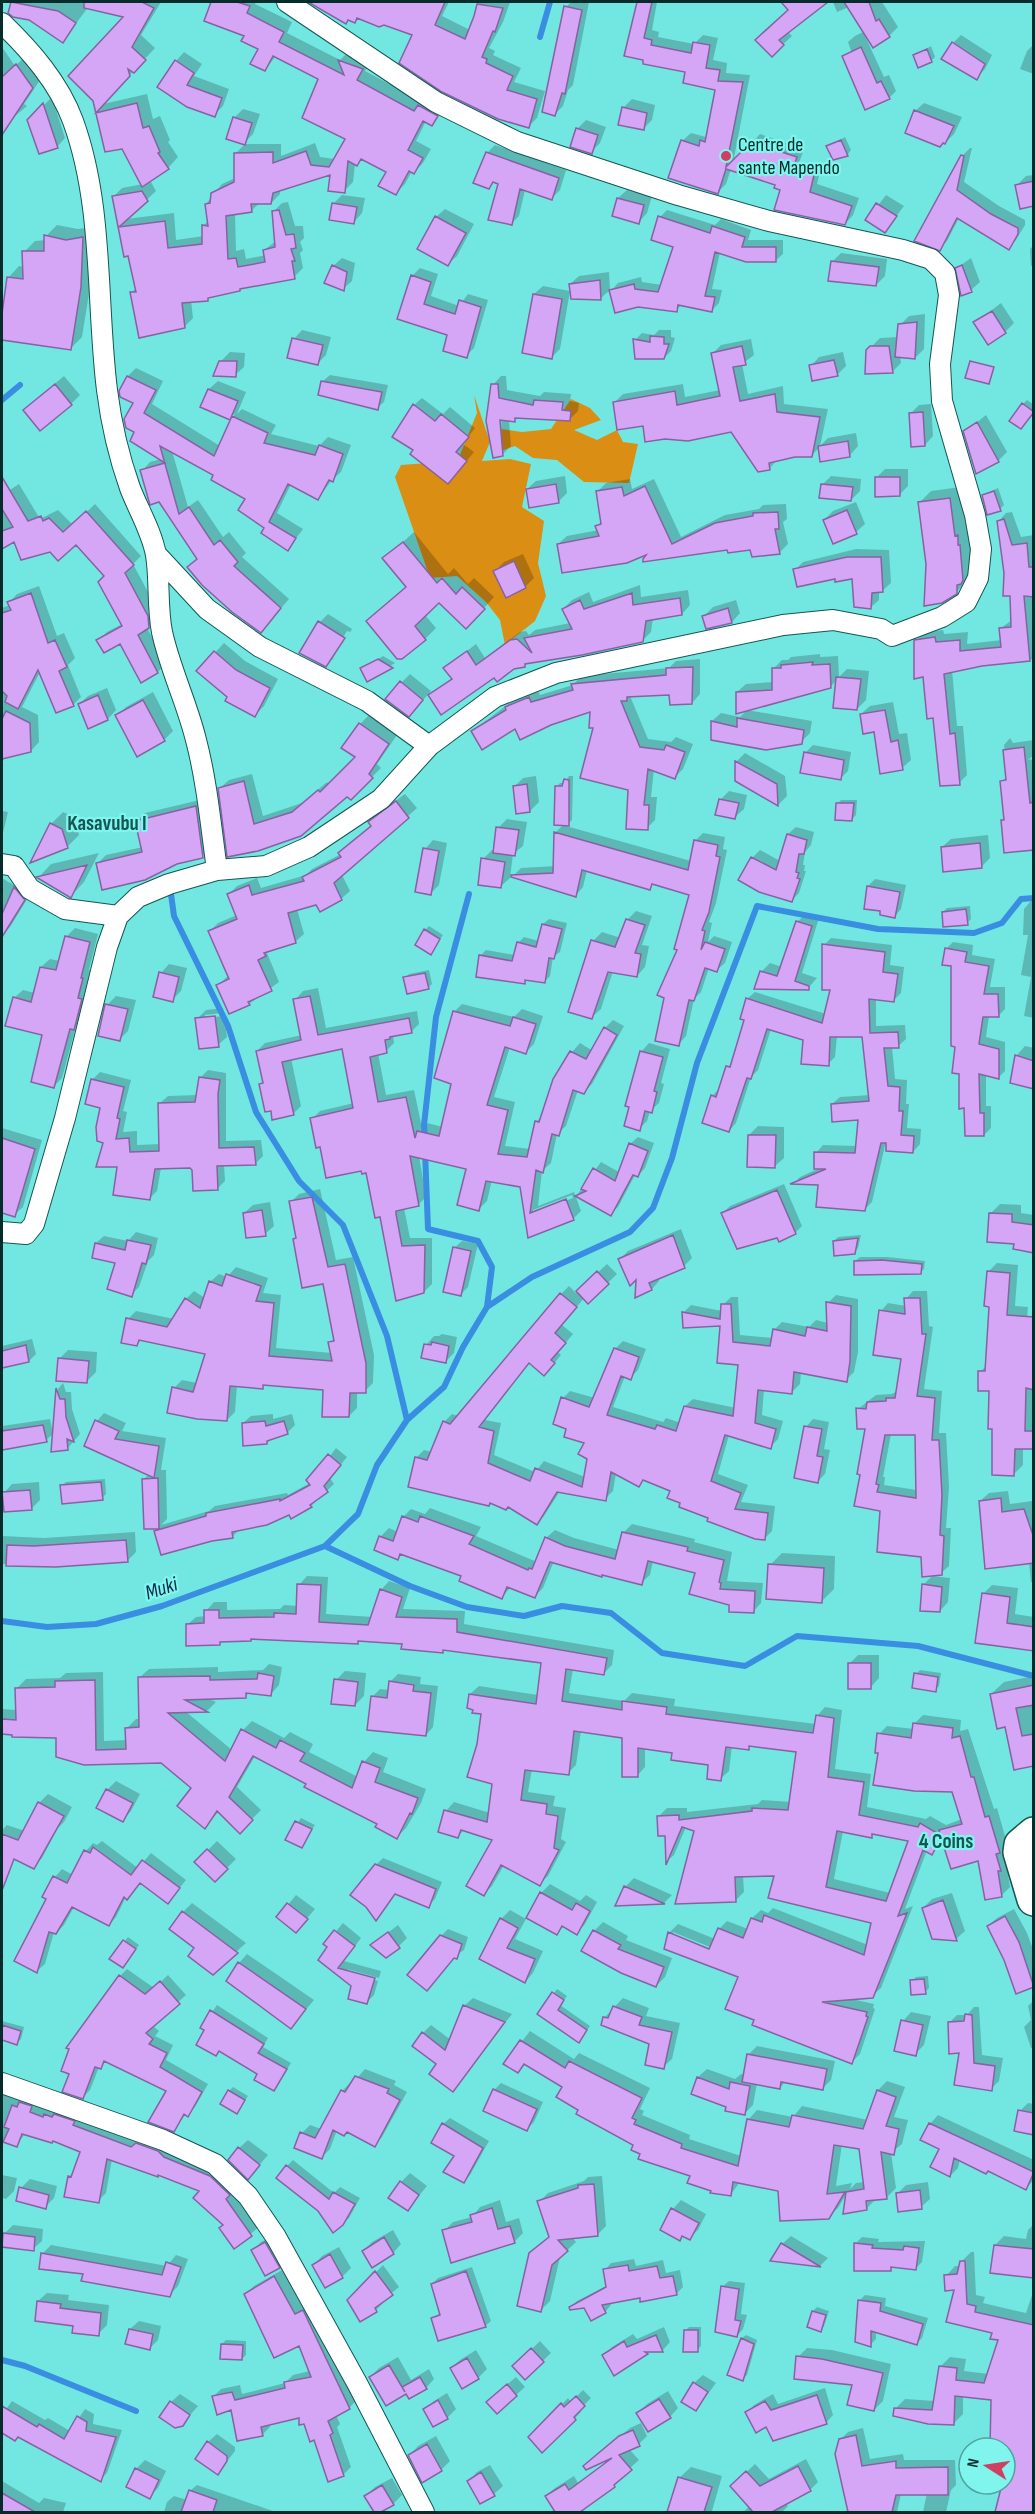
<svg xmlns="http://www.w3.org/2000/svg" width="1035" height="2514" viewBox="0 0 1035 2514" font-family="'Sofia Sans Condensed',sans-serif">
<rect width="100%" height="100%" fill="#72e7e1"/>
<path fill="#da8e13" d="M 474,395 L 490,442 L 482,461 L 510,459 L 531,464 L 522,507 L 544,521 L 538,563 L 546,596 L 535,621 L 505,645 L 500,620 L 486,602 L 457,576 L 430,578 L 395,477 L 401,465 L 428,463 L 448,484 L 477,413 Z
M 571,399 L 590,408 L 601,420 L 574,430 L 597,440 L 617,430 L 623,442 L 638,444 L 629,483 L 584,482 L 557,460 L 533,458 L 515,446 L 498,452 L 501,429 L 522,432 L 551,429 Z"/>
<path fill="#0003" fill-rule="evenodd" d="M 13,2 L 92,2 L 63,41 L 30,19 L 10,13 Z
M 126,2 L 161,2 L 141,35 L 155,48 L 103,104 L 147,94 L 153,119 L 160,116 L 170,140 L 168,142 L 178,157 L 168,168 L 145,184 L 151,182 L 156,191 L 126,219 L 174,213 L 176,240 L 204,236 L 203,226 L 208,221 L 206,204 L 222,184 L 235,178 L 236,153 L 245,144 L 281,144 L 281,156 L 315,143 L 320,157 L 335,159 L 347,138 L 320,78 L 276,56 L 265,70 L 260,48 L 246,35 L 206,21 L 213,2 L 256,2 L 255,4 L 292,22 L 287,33 L 340,60 L 349,51 L 371,60 L 365,71 L 423,102 L 445,107 L 431,124 L 426,121 L 416,141 L 431,149 L 423,163 L 414,172 L 412,171 L 405,184 L 396,193 L 388,172 L 363,158 L 355,164 L 353,182 L 344,191 L 332,173 L 280,189 L 280,194 L 271,203 L 260,203 L 251,211 L 235,213 L 236,251 L 244,249 L 246,259 L 266,255 L 264,250 L 276,241 L 273,212 L 282,203 L 288,202 L 295,226 L 303,226 L 304,238 L 300,242 L 303,250 L 300,253 L 303,268 L 294,277 L 243,287 L 239,290 L 210,296 L 207,299 L 191,300 L 193,318 L 184,327 L 131,293 L 136,288 L 129,255 L 125,255 L 113,197 L 122,188 L 143,184 L 123,147 L 106,151 L 94,100 L 126,16 L 119,14 Z
M 314,2 L 412,2 L 410,21 L 359,17 L 355,21 L 350,19 L 346,22 Z
M 421,2 L 449,2 L 442,16 L 470,30 L 476,17 L 478,2 L 510,2 L 503,22 L 489,48 L 495,51 L 493,55 L 521,68 L 514,82 L 545,91 L 537,118 L 529,126 L 411,33 Z
M 571,2 L 589,2 L 573,85 L 568,90 L 563,106 L 555,114 L 566,7 Z
M 638,2 L 657,2 L 652,30 L 659,32 L 658,37 L 694,44 L 703,35 L 718,38 L 713,60 L 727,63 L 726,73 L 750,75 L 733,163 L 760,134 L 804,149 L 799,163 L 821,167 L 817,184 L 859,198 L 853,215 L 845,224 L 777,184 L 731,169 L 726,184 L 718,192 L 682,141 L 691,133 L 706,137 L 708,135 L 716,88 L 686,71 L 626,55 Z
M 800,2 L 822,2 L 788,32 L 792,36 L 772,55 L 765,32 Z
M 833,2 L 882,2 L 898,27 L 889,36 L 865,36 L 884,77 L 889,75 L 896,91 L 889,98 L 857,68 L 848,42 L 855,36 L 865,31 L 849,7 L 837,12 Z
M 961,35 L 992,55 L 985,69 L 976,78 L 953,43 Z
M 1034,44 L 1034,74 L 1020,69 L 1027,51 Z
M 931,46 L 935,57 L 931,61 L 915,56 Z
M 2,47 L 15,66 L 26,56 L 42,77 L 24,104 L 27,106 L 2,127 Z
M 184,52 L 202,64 L 194,76 L 229,89 L 223,106 L 214,115 L 188,106 L 176,61 Z
M 52,97 L 65,138 L 57,147 L 29,120 Z
M 632,99 L 655,105 L 652,120 L 643,129 L 623,108 Z
M 924,103 L 962,117 L 954,134 L 945,143 L 915,111 Z
M 243,109 L 260,114 L 253,134 L 244,143 L 234,118 Z
M 586,120 L 606,127 L 600,143 L 591,152 L 577,129 Z
M 845,137 L 851,150 L 848,154 L 834,158 L 828,147 Z
M 495,145 L 566,170 L 560,190 L 552,198 L 525,190 L 519,216 L 511,224 L 500,183 L 495,181 L 489,188 L 487,153 Z
M 970,148 L 972,148 L 964,182 L 999,206 L 1025,220 L 1025,225 L 1016,240 L 1008,248 L 959,218 L 947,241 L 939,249 L 962,156 Z
M 1034,175 L 1034,204 L 1017,185 L 1026,176 Z
M 627,190 L 652,196 L 647,213 L 639,222 L 618,198 Z
M 342,195 L 365,198 L 362,213 L 354,222 L 333,204 Z
M 886,195 L 904,206 L 885,231 L 867,220 Z
M 445,209 L 474,224 L 457,256 L 448,264 L 436,217 Z
M 667,210 L 715,225 L 721,219 L 751,230 L 748,240 L 783,240 L 783,254 L 775,261 L 720,252 L 712,289 L 722,290 L 719,303 L 712,310 L 683,304 L 676,310 L 611,291 L 618,283 L 641,277 L 642,282 L 662,285 L 675,246 L 660,217 Z
M 57,225 L 78,229 L 94,227 L 92,275 L 82,337 L 71,348 L 2,338 L 8,278 L 19,266 L 24,267 L 24,252 L 35,241 L 46,240 L 46,236 Z
M 1034,245 L 1034,265 L 1031,266 L 1030,249 Z
M 841,253 L 887,259 L 885,276 L 876,285 L 832,262 Z
M 342,258 L 355,263 L 352,281 L 343,289 L 333,266 Z
M 971,258 L 980,282 L 971,290 L 957,268 Z
M 420,268 L 438,274 L 431,296 L 459,306 L 468,294 L 488,300 L 474,348 L 466,356 L 449,334 L 399,318 L 412,276 Z
M 609,272 L 610,290 L 601,298 L 570,284 L 579,276 Z
M 543,286 L 570,291 L 560,349 L 552,357 L 534,294 Z
M 1001,303 L 1014,323 L 1005,332 L 975,323 Z
M 925,314 L 924,349 L 915,358 L 900,356 L 901,363 L 892,372 L 867,351 L 880,338 L 898,337 L 900,325 L 909,316 Z
M 302,330 L 331,337 L 326,355 L 317,364 L 294,339 Z
M 659,330 L 671,330 L 671,337 L 675,338 L 671,351 L 664,358 L 635,340 L 642,333 L 654,335 Z
M 751,339 L 754,355 L 742,364 L 748,394 L 783,386 L 784,404 L 828,409 L 820,446 L 828,438 L 856,433 L 858,446 L 850,455 L 819,448 L 811,456 L 794,456 L 777,460 L 769,469 L 732,430 L 644,424 L 615,402 L 623,394 L 683,384 L 685,397 L 720,390 L 713,353 L 721,345 Z
M 230,352 L 245,353 L 244,367 L 235,375 L 221,361 Z
M 843,352 L 846,366 L 837,375 L 811,366 L 819,357 Z
M 136,368 L 163,381 L 152,404 L 220,446 L 235,413 L 230,418 L 209,389 L 218,381 L 246,392 L 237,414 L 242,409 L 276,425 L 271,434 L 319,446 L 328,437 L 351,445 L 341,472 L 332,480 L 318,498 L 291,484 L 277,513 L 303,529 L 288,549 L 266,528 L 247,499 L 215,475 L 172,451 L 188,507 L 198,500 L 223,537 L 229,532 L 246,553 L 242,557 L 289,599 L 269,622 L 198,559 L 142,471 L 150,462 L 161,459 L 136,432 L 135,402 L 128,376 Z
M 330,375 L 388,385 L 384,402 L 377,408 L 320,394 L 323,381 Z
M 64,376 L 80,395 L 71,404 L 34,401 Z
M 501,376 L 506,376 L 507,390 L 540,396 L 544,392 L 571,394 L 570,401 L 579,403 L 578,411 L 569,420 L 518,417 L 514,420 L 509,420 L 511,446 L 502,455 L 493,385 ZM 498,412 L 501,412 L 502,447 L 500,440 Z
M 422,398 L 443,414 L 450,407 L 475,428 L 463,444 L 474,452 L 455,475 L 415,450 L 414,405 Z
M 1027,400 L 1034,405 L 1034,411 L 1025,423 L 1023,404 Z
M 931,404 L 933,436 L 925,445 L 910,414 L 919,405 Z
M 986,415 L 1007,452 L 998,461 L 965,432 Z
M 885,469 L 908,469 L 908,486 L 899,495 L 876,478 Z
M 565,476 L 567,493 L 558,502 L 527,489 L 536,481 Z
M 831,476 L 861,479 L 860,491 L 851,500 L 822,485 Z
M 630,479 L 632,489 L 654,479 L 681,537 L 725,515 L 759,509 L 763,505 L 786,504 L 787,519 L 783,522 L 788,544 L 779,553 L 751,548 L 652,552 L 558,544 L 567,536 L 599,530 L 597,526 L 602,521 L 597,492 L 606,483 Z
M 19,484 L 40,519 L 58,510 L 73,525 L 95,504 L 141,556 L 133,564 L 156,607 L 157,619 L 147,628 L 166,663 L 158,672 L 141,681 L 120,642 L 98,641 L 107,632 L 122,624 L 106,576 L 76,543 L 51,550 L 15,539 L 2,547 L 2,495 Z
M 961,487 L 966,525 L 969,525 L 968,535 L 971,534 L 972,571 L 968,576 L 968,581 L 956,592 L 927,564 L 919,503 L 931,491 Z
M 998,488 L 1004,505 L 1000,509 L 983,495 Z
M 856,502 L 865,524 L 856,532 L 834,542 L 824,520 L 833,511 Z
M 1012,512 L 1021,537 L 1034,535 L 1034,659 L 981,664 L 952,670 L 957,726 L 963,726 L 967,775 L 959,783 L 935,717 L 916,641 L 924,633 L 943,630 L 944,634 L 968,632 L 967,644 L 1002,640 L 1001,628 L 1012,620 L 1011,595 L 998,522 L 1006,513 Z
M 414,532 L 448,574 L 454,568 L 468,584 L 474,578 L 494,597 L 477,616 L 439,601 L 425,615 L 436,628 L 425,639 L 368,621 L 407,586 L 385,558 Z
M 856,549 L 889,550 L 891,583 L 882,591 L 879,591 L 879,600 L 870,608 L 853,578 L 836,577 L 795,570 L 803,562 Z
M 523,554 L 534,578 L 525,587 L 495,571 L 504,562 Z
M 640,585 L 641,597 L 688,590 L 690,605 L 682,614 L 653,618 L 651,632 L 642,641 L 529,662 L 524,666 L 430,696 L 452,678 L 445,668 L 476,644 L 485,658 L 520,632 L 526,631 L 529,635 L 535,630 L 570,623 L 563,609 L 572,600 L 589,592 L 593,602 Z
M 39,586 L 57,636 L 64,633 L 75,658 L 68,665 L 81,697 L 73,705 L 40,672 L 22,707 L 38,715 L 39,742 L 31,751 L 2,757 L 2,608 L 10,605 L 9,603 L 17,594 Z
M 736,600 L 740,613 L 732,622 L 704,616 L 713,607 Z
M 328,614 L 352,629 L 335,657 L 350,632 L 347,631 L 331,658 L 334,658 L 326,665 L 320,622 Z
M 224,643 L 245,661 L 278,679 L 264,706 L 255,715 L 229,697 L 198,671 Z
M 820,654 L 820,657 L 838,656 L 839,677 L 847,669 L 869,671 L 866,700 L 857,709 L 838,679 L 830,687 L 737,692 L 746,684 L 774,682 L 773,669 L 782,660 L 788,660 L 791,657 Z
M 383,656 L 395,663 L 368,680 L 362,669 Z
M 700,659 L 700,694 L 692,703 L 671,693 L 630,696 L 648,739 L 671,742 L 676,737 L 693,744 L 683,769 L 675,777 L 654,769 L 651,797 L 657,797 L 655,820 L 647,828 L 629,789 L 595,727 L 592,709 L 516,727 L 472,731 L 515,699 L 537,689 L 540,695 L 573,685 L 581,676 L 669,668 L 676,661 Z
M 410,674 L 431,691 L 418,706 L 402,682 Z
M 107,688 L 116,710 L 108,719 L 79,704 L 88,696 Z
M 153,692 L 173,731 L 164,740 L 137,755 L 117,716 L 126,707 Z
M 893,702 L 899,734 L 907,733 L 911,760 L 902,768 L 861,714 L 870,706 Z
M 747,710 L 812,721 L 810,733 L 801,742 L 712,721 L 721,713 L 740,717 Z
M 369,715 L 397,735 L 377,764 L 381,768 L 351,798 L 347,795 L 258,850 L 220,788 L 229,780 L 252,774 L 263,816 L 302,803 L 327,782 L 329,785 L 357,757 L 360,724 Z
M 1010,738 L 1013,743 L 1034,740 L 1034,755 L 1028,760 L 1034,759 L 1034,852 L 1032,848 L 1002,821 L 1005,818 L 1002,782 L 1007,776 L 1004,745 Z
M 813,745 L 851,752 L 848,771 L 840,779 L 805,753 Z
M 745,753 L 785,776 L 787,796 L 778,805 L 736,780 L 737,761 Z
M 536,776 L 539,802 L 530,811 L 515,786 L 523,778 Z
M 569,776 L 573,776 L 572,820 L 566,826 L 691,861 L 695,841 L 703,833 L 725,837 L 723,849 L 727,850 L 716,903 L 709,922 L 712,923 L 708,942 L 714,936 L 732,942 L 725,963 L 717,970 L 709,968 L 701,992 L 694,999 L 686,1036 L 679,1044 L 679,949 L 691,894 L 654,883 L 649,888 L 587,870 L 583,887 L 576,895 L 513,876 L 521,868 L 555,866 L 555,833 L 564,824 L 556,787 L 560,783 L 564,783 Z
M 729,791 L 747,795 L 744,809 L 735,817 L 720,800 Z
M 405,794 L 417,808 L 342,875 L 350,891 L 341,899 L 297,909 L 304,934 L 295,942 L 271,949 L 267,953 L 279,982 L 249,1004 L 218,985 L 229,975 L 210,931 L 218,923 L 237,915 L 229,894 L 237,886 L 257,878 L 261,888 L 306,875 L 312,869 L 341,854 L 372,825 L 378,814 Z
M 204,799 L 211,848 L 202,856 L 176,863 L 97,864 L 106,855 L 143,847 L 137,821 L 145,813 Z
M 841,800 L 857,800 L 856,815 L 852,819 L 837,804 Z
M 2,811 L 8,812 L 2,837 Z
M 63,812 L 74,817 L 79,835 L 67,847 L 51,824 Z
M 507,819 L 527,822 L 523,846 L 513,854 L 510,878 L 501,886 L 483,859 L 492,850 L 495,851 L 498,828 Z
M 796,827 L 814,832 L 811,845 L 805,852 L 803,865 L 805,865 L 804,871 L 806,871 L 799,893 L 791,901 L 752,858 L 760,850 L 780,861 L 788,834 Z
M 988,835 L 990,858 L 981,867 L 942,847 L 951,839 Z
M 433,840 L 447,843 L 439,885 L 430,894 L 425,849 Z
M 99,853 L 84,882 L 71,896 L 39,877 L 51,864 Z
M 2,878 L 17,887 L 32,891 L 10,927 L 2,935 L 2,917 L 8,904 L 2,910 Z
M 875,879 L 906,885 L 901,909 L 895,916 L 868,886 Z
M 1031,901 L 1034,901 L 1034,1018 L 1024,1016 L 1031,977 L 1021,975 L 1028,935 L 1023,935 L 1024,909 Z
M 970,906 L 971,919 L 967,923 L 943,912 L 947,908 Z
M 636,911 L 652,916 L 642,945 L 649,946 L 645,967 L 637,976 L 613,971 L 601,1009 L 592,1017 L 593,941 L 602,932 L 621,938 L 627,920 Z
M 806,914 L 819,918 L 802,973 L 817,978 L 808,988 L 761,972 L 770,963 L 782,967 L 797,922 Z
M 549,919 L 567,923 L 560,952 L 553,957 L 550,976 L 544,982 L 528,979 L 524,983 L 480,956 L 486,950 L 515,955 L 518,943 L 524,937 L 539,941 L 543,924 Z
M 429,926 L 443,935 L 430,953 L 425,930 Z
M 75,928 L 98,934 L 89,970 L 90,970 L 86,990 L 89,990 L 82,1020 L 76,1026 L 62,1078 L 53,1087 L 44,1034 L 14,998 L 23,990 L 35,993 L 41,967 L 50,959 L 60,961 L 67,936 Z
M 831,938 L 892,945 L 890,965 L 904,967 L 901,993 L 894,1000 L 876,998 L 876,1026 L 905,1025 L 906,1039 L 898,1046 L 892,1047 L 895,1079 L 907,1080 L 906,1104 L 909,1104 L 907,1128 L 921,1129 L 920,1144 L 913,1152 L 886,1141 L 872,1202 L 864,1210 L 819,1184 L 794,1183 L 800,1177 L 822,1167 L 816,1153 L 823,1145 L 857,1146 L 859,1118 L 832,1104 L 840,1097 L 870,1095 L 863,1035 L 837,1036 L 835,1057 L 828,1064 L 805,1039 L 771,1029 L 758,1070 L 751,1077 L 736,1123 L 729,1131 L 712,1096 L 719,1089 L 728,1067 L 733,1062 L 746,1019 L 747,999 L 755,992 L 826,1014 L 832,989 L 824,945 Z
M 953,942 L 973,945 L 972,955 L 995,959 L 990,987 L 1005,987 L 1005,1009 L 998,1016 L 989,1016 L 986,1037 L 1005,1042 L 1005,1071 L 998,1078 L 986,1074 L 986,1106 L 991,1106 L 991,1128 L 984,1135 L 966,1107 L 960,1072 L 952,965 L 946,949 Z
M 169,964 L 187,968 L 181,991 L 172,1000 L 161,973 Z
M 429,970 L 432,984 L 428,988 L 405,978 L 409,974 Z
M 318,988 L 326,1028 L 417,1011 L 419,1024 L 411,1032 L 393,1035 L 394,1043 L 386,1051 L 378,1053 L 386,1095 L 414,1090 L 422,1128 L 427,1123 L 443,1127 L 453,1083 L 454,1012 L 462,1004 L 514,1017 L 522,1009 L 543,1016 L 534,1044 L 526,1052 L 510,1047 L 494,1097 L 515,1102 L 505,1146 L 530,1149 L 536,1122 L 543,1115 L 554,1080 L 572,1052 L 580,1043 L 593,1051 L 605,1028 L 613,1020 L 624,1026 L 592,1084 L 584,1092 L 578,1090 L 566,1126 L 557,1134 L 551,1163 L 542,1171 L 538,1206 L 574,1192 L 581,1211 L 573,1219 L 529,1236 L 521,1186 L 492,1180 L 487,1201 L 479,1209 L 468,1168 L 419,1156 L 426,1197 L 418,1205 L 404,1208 L 410,1238 L 432,1238 L 432,1284 L 424,1292 L 381,1215 L 367,1171 L 322,1145 L 312,1119 L 320,1111 L 354,1103 L 343,1047 L 291,1058 L 301,1106 L 293,1114 L 272,1109 L 260,1084 L 264,1081 L 257,1051 L 265,1043 L 302,1035 L 295,1000 L 303,991 ZM 572,1195 L 573,1198 L 533,1213 L 533,1210 Z
M 116,996 L 136,1000 L 128,1031 L 120,1039 L 107,1005 Z
M 223,1008 L 227,1037 L 218,1045 L 197,1019 L 206,1010 ZM 222,1013 L 223,1016 L 205,1018 L 205,1015 Z
M 649,1043 L 670,1049 L 661,1083 L 664,1084 L 659,1103 L 650,1111 L 647,1121 L 639,1129 L 641,1052 Z
M 1025,1046 L 1034,1048 L 1034,1087 L 1012,1081 L 1017,1055 Z
M 208,1070 L 226,1073 L 226,1141 L 261,1140 L 263,1156 L 255,1164 L 224,1165 L 225,1181 L 217,1189 L 191,1167 L 161,1168 L 157,1191 L 149,1199 L 118,1166 L 105,1142 L 102,1107 L 92,1080 L 100,1072 L 131,1080 L 123,1111 L 127,1112 L 123,1132 L 137,1131 L 137,1145 L 161,1144 L 160,1103 L 168,1096 L 197,1095 L 200,1078 Z
M 758,1126 L 784,1127 L 784,1158 L 775,1166 L 749,1135 Z
M 2,1128 L 42,1140 L 23,1207 L 14,1215 L 2,1211 Z
M 638,1137 L 654,1143 L 645,1168 L 638,1176 L 635,1175 L 618,1207 L 610,1214 L 577,1195 L 601,1162 L 619,1172 L 630,1144 Z
M 784,1184 L 802,1226 L 795,1233 L 723,1213 L 730,1206 Z
M 320,1189 L 336,1260 L 353,1257 L 374,1355 L 373,1383 L 365,1391 L 357,1391 L 357,1408 L 349,1416 L 324,1389 L 266,1383 L 262,1387 L 237,1385 L 235,1412 L 227,1420 L 174,1388 L 182,1380 L 197,1383 L 207,1353 L 142,1339 L 137,1345 L 128,1319 L 136,1311 L 174,1319 L 186,1299 L 194,1291 L 205,1298 L 210,1282 L 219,1274 L 227,1277 L 236,1267 L 268,1278 L 263,1293 L 281,1295 L 276,1348 L 332,1353 L 330,1343 L 335,1337 L 324,1282 L 295,1239 L 298,1236 L 291,1202 L 299,1194 Z
M 270,1202 L 274,1226 L 265,1234 L 244,1213 L 253,1205 Z
M 1000,1204 L 1021,1205 L 1021,1213 L 1034,1215 L 1034,1251 L 1015,1242 L 990,1214 Z
M 681,1229 L 692,1258 L 684,1266 L 658,1277 L 659,1281 L 652,1289 L 637,1295 L 638,1277 L 620,1259 L 628,1251 Z
M 136,1232 L 158,1238 L 154,1255 L 148,1261 L 139,1287 L 131,1295 L 117,1262 L 96,1243 L 104,1236 L 128,1241 Z
M 861,1235 L 858,1248 L 854,1252 L 834,1241 L 838,1237 Z
M 462,1241 L 478,1244 L 468,1287 L 461,1294 L 454,1248 Z
M 860,1257 L 887,1257 L 925,1261 L 924,1269 L 920,1273 L 855,1261 Z
M 997,1263 L 1018,1265 L 1015,1306 L 1028,1307 L 1021,1386 L 1034,1362 L 1034,1447 L 1023,1447 L 1023,1465 L 1014,1474 L 994,1428 L 990,1390 L 980,1372 L 986,1366 L 991,1306 L 989,1271 Z
M 607,1264 L 617,1274 L 588,1302 L 584,1298 L 562,1325 L 573,1334 L 558,1352 L 561,1355 L 552,1366 L 530,1361 L 485,1420 L 501,1423 L 494,1455 L 535,1472 L 544,1461 L 585,1477 L 589,1458 L 586,1442 L 568,1428 L 563,1398 L 570,1391 L 595,1398 L 615,1349 L 623,1341 L 646,1349 L 638,1370 L 630,1378 L 625,1376 L 613,1407 L 663,1422 L 666,1418 L 681,1423 L 685,1406 L 693,1399 L 736,1408 L 740,1363 L 721,1325 L 683,1313 L 691,1305 L 722,1311 L 723,1305 L 731,1297 L 738,1297 L 740,1335 L 773,1338 L 774,1330 L 782,1322 L 809,1327 L 816,1320 L 828,1323 L 828,1303 L 836,1295 L 858,1299 L 858,1352 L 854,1372 L 846,1380 L 801,1372 L 800,1384 L 792,1392 L 764,1389 L 762,1415 L 783,1421 L 778,1439 L 770,1447 L 729,1435 L 718,1474 L 748,1485 L 741,1502 L 775,1506 L 772,1531 L 764,1539 L 710,1517 L 682,1502 L 672,1490 L 645,1479 L 638,1485 L 616,1473 L 613,1491 L 605,1499 L 560,1491 L 544,1516 L 537,1524 L 508,1506 L 416,1458 L 424,1450 L 432,1452 L 444,1422 L 452,1414 L 458,1416 L 561,1294 L 569,1286 L 576,1293 Z
M 913,1291 L 927,1291 L 929,1326 L 933,1327 L 924,1389 L 942,1391 L 939,1433 L 946,1433 L 949,1487 L 946,1528 L 951,1528 L 949,1566 L 941,1573 L 881,1510 L 856,1505 L 867,1427 L 858,1409 L 876,1395 L 892,1394 L 897,1391 L 902,1357 L 881,1311 L 888,1303 L 906,1306 L 906,1299 ZM 916,1433 L 917,1490 L 884,1485 L 885,1477 L 883,1477 L 891,1434 Z
M 442,1334 L 457,1337 L 454,1353 L 445,1362 L 426,1345 L 434,1336 L 439,1336 Z
M 32,1339 L 36,1354 L 29,1361 L 2,1367 L 2,1346 Z
M 68,1350 L 97,1352 L 96,1372 L 87,1381 L 59,1359 Z
M 63,1383 L 66,1392 L 71,1392 L 72,1409 L 80,1434 L 67,1449 L 53,1450 L 58,1389 Z
M 104,1413 L 126,1423 L 122,1431 L 166,1438 L 161,1470 L 166,1470 L 167,1519 L 161,1525 L 209,1511 L 215,1506 L 287,1493 L 288,1495 L 310,1483 L 336,1448 L 347,1457 L 330,1478 L 334,1484 L 311,1506 L 240,1529 L 233,1536 L 156,1532 L 160,1528 L 145,1528 L 144,1479 L 149,1474 L 97,1421 Z
M 273,1414 L 273,1419 L 292,1414 L 295,1425 L 287,1433 L 272,1438 L 267,1443 L 243,1423 L 251,1416 Z
M 50,1419 L 53,1434 L 46,1440 L 2,1448 L 2,1426 Z
M 813,1419 L 829,1422 L 824,1449 L 830,1450 L 825,1474 L 818,1481 L 806,1427 Z
M 105,1479 L 106,1494 L 102,1498 L 62,1486 L 66,1482 Z
M 39,1482 L 40,1500 L 31,1509 L 4,1493 L 12,1484 Z
M 1008,1491 L 1010,1504 L 1032,1501 L 1034,1505 L 1034,1582 L 1031,1582 L 1029,1562 L 980,1501 L 989,1493 Z
M 430,1508 L 481,1527 L 476,1536 L 537,1562 L 546,1538 L 555,1530 L 574,1538 L 619,1550 L 623,1533 L 632,1524 L 695,1539 L 694,1542 L 732,1552 L 727,1581 L 763,1583 L 761,1603 L 753,1612 L 731,1604 L 697,1572 L 653,1561 L 650,1575 L 641,1583 L 554,1561 L 543,1588 L 534,1597 L 511,1587 L 502,1597 L 463,1575 L 402,1553 L 398,1558 L 380,1537 L 389,1528 L 398,1532 L 403,1517 L 411,1509 L 425,1514 Z
M 135,1532 L 136,1552 L 127,1561 L 56,1565 L 2,1564 L 2,1536 L 44,1538 Z
M 782,1553 L 835,1556 L 834,1589 L 822,1601 L 770,1565 Z
M 307,1576 L 328,1577 L 326,1614 L 373,1617 L 381,1590 L 389,1581 L 410,1588 L 403,1609 L 465,1611 L 464,1624 L 614,1650 L 612,1665 L 604,1673 L 573,1669 L 569,1693 L 624,1701 L 632,1693 L 675,1699 L 674,1706 L 816,1724 L 817,1716 L 825,1707 L 842,1710 L 835,1769 L 871,1774 L 867,1807 L 926,1819 L 930,1816 L 946,1825 L 962,1819 L 954,1790 L 879,1752 L 879,1734 L 887,1726 L 914,1729 L 915,1723 L 923,1715 L 961,1720 L 960,1731 L 968,1729 L 994,1809 L 997,1808 L 1007,1843 L 1004,1846 L 1008,1861 L 1006,1863 L 1010,1887 L 1001,1896 L 980,1859 L 943,1839 L 932,1853 L 927,1850 L 905,1909 L 913,1906 L 881,1988 L 872,1996 L 852,1999 L 874,2004 L 873,2008 L 875,2009 L 860,2054 L 852,2062 L 756,2020 L 740,1976 L 666,1948 L 670,1932 L 678,1924 L 715,1939 L 719,1929 L 727,1921 L 748,1929 L 752,1918 L 761,1910 L 768,1913 L 773,1908 L 868,1945 L 873,1922 L 775,1875 L 743,1876 L 744,1892 L 736,1900 L 695,1830 L 686,1827 L 674,1855 L 667,1861 L 666,1834 L 659,1816 L 667,1808 L 687,1808 L 687,1812 L 758,1804 L 762,1800 L 791,1802 L 797,1751 L 752,1744 L 748,1748 L 732,1746 L 729,1771 L 720,1779 L 710,1764 L 673,1751 L 645,1747 L 645,1767 L 637,1776 L 624,1737 L 581,1731 L 576,1765 L 568,1773 L 532,1769 L 528,1792 L 555,1796 L 553,1806 L 566,1808 L 561,1839 L 566,1842 L 548,1876 L 539,1884 L 504,1865 L 492,1886 L 484,1894 L 495,1839 L 465,1829 L 458,1836 L 446,1811 L 454,1802 L 490,1813 L 494,1783 L 478,1744 L 483,1713 L 470,1694 L 479,1686 L 538,1695 L 543,1662 L 445,1649 L 443,1652 L 403,1643 L 361,1640 L 358,1643 L 252,1638 L 222,1640 L 219,1643 L 187,1625 L 196,1617 L 206,1616 L 206,1611 L 214,1602 L 227,1602 L 227,1610 L 280,1609 L 284,1605 L 298,1606 L 299,1585 ZM 843,1831 L 871,1837 L 875,1833 L 910,1840 L 890,1893 L 834,1879 ZM 673,1932 L 717,1950 L 716,1953 L 673,1935 Z
M 932,1576 L 950,1578 L 948,1602 L 940,1611 L 923,1585 Z
M 992,1585 L 1018,1588 L 1015,1614 L 1034,1617 L 1034,1650 L 977,1642 L 984,1593 Z
M 858,1655 L 879,1655 L 879,1678 L 871,1687 L 849,1664 Z
M 269,1664 L 282,1667 L 279,1685 L 270,1695 L 250,1692 L 246,1696 L 207,1698 L 216,1702 L 208,1710 L 185,1711 L 232,1750 L 243,1730 L 252,1721 L 284,1738 L 290,1732 L 313,1744 L 309,1752 L 358,1777 L 364,1762 L 373,1752 L 388,1758 L 383,1772 L 426,1789 L 421,1803 L 406,1828 L 397,1837 L 379,1824 L 255,1756 L 237,1787 L 261,1810 L 240,1831 L 219,1811 L 205,1827 L 193,1788 L 162,1762 L 84,1764 L 58,1737 L 2,1732 L 2,1709 L 17,1710 L 17,1688 L 26,1679 L 60,1678 L 66,1673 L 103,1672 L 104,1741 L 127,1740 L 127,1728 L 136,1719 L 141,1719 L 139,1678 L 149,1669 L 218,1667 L 218,1672 L 263,1670 Z
M 920,1670 L 941,1673 L 939,1686 L 935,1690 L 916,1674 Z
M 345,1671 L 366,1673 L 364,1696 L 355,1705 L 336,1680 Z
M 398,1674 L 421,1677 L 420,1684 L 438,1686 L 433,1727 L 426,1735 L 372,1697 L 380,1689 L 389,1690 L 390,1682 Z
M 1034,1676 L 1034,1774 L 1032,1765 L 1007,1726 L 991,1694 L 1004,1682 Z
M 116,1781 L 140,1794 L 131,1811 L 123,1820 L 107,1790 Z
M 48,1794 L 72,1807 L 64,1822 L 58,1828 L 42,1858 L 34,1867 L 15,1858 L 12,1861 L 6,1859 L 2,1883 L 2,1830 L 7,1825 L 25,1831 L 39,1803 Z
M 301,1818 L 315,1825 L 301,1846 L 287,1839 Z
M 102,1841 L 138,1868 L 151,1853 L 186,1880 L 168,1902 L 141,1882 L 126,1897 L 116,1917 L 109,1925 L 74,1907 L 64,1925 L 56,1933 L 54,1932 L 45,1964 L 37,1971 L 48,1899 L 55,1877 L 62,1869 L 73,1875 L 86,1851 L 93,1843 L 97,1845 Z
M 217,1841 L 236,1859 L 215,1880 L 196,1862 Z
M 383,1858 L 442,1882 L 435,1899 L 428,1906 L 396,1893 L 376,1918 L 367,1906 L 376,1865 Z
M 634,1878 L 672,1895 L 664,1903 L 617,1904 L 625,1887 Z
M 550,1884 L 580,1901 L 586,1895 L 597,1902 L 585,1924 L 577,1933 L 564,1926 L 557,1933 L 541,1893 Z
M 952,1893 L 965,1931 L 956,1939 L 923,1908 L 932,1899 Z
M 296,1895 L 315,1909 L 296,1931 L 278,1917 Z
M 192,1903 L 246,1943 L 213,1973 L 196,1947 L 183,1912 Z
M 1014,1909 L 1027,1933 L 1034,1952 L 1033,1986 L 1005,1959 L 988,1926 L 997,1918 Z
M 510,1910 L 526,1919 L 515,1939 L 543,1951 L 533,1973 L 525,1982 L 481,1958 L 501,1919 Z
M 603,1922 L 628,1936 L 626,1940 L 672,1958 L 665,1977 L 656,1986 L 583,1951 L 594,1931 Z
M 343,1923 L 361,1938 L 344,1961 L 381,1971 L 379,1978 L 347,1969 L 352,1974 L 378,1981 L 374,1995 L 367,2002 L 353,1986 L 320,1959 L 330,1946 L 326,1943 Z
M 398,1925 L 407,1938 L 399,1946 L 372,1945 Z
M 448,1929 L 468,1937 L 464,1950 L 455,1956 L 427,1989 L 441,1936 Z
M 128,1937 L 139,1945 L 126,1962 L 111,1958 Z
M 247,1954 L 314,2000 L 291,2027 L 239,1963 Z
M 127,1969 L 154,1988 L 168,1975 L 186,1995 L 152,2025 L 159,2031 L 155,2036 L 173,2045 L 166,2060 L 208,2084 L 195,2107 L 186,2114 L 174,2130 L 168,2090 L 107,2061 L 99,2067 L 90,2090 L 83,2097 L 120,1976 Z
M 928,1976 L 929,1988 L 925,1992 L 912,1981 L 916,1977 Z
M 557,1989 L 567,1996 L 560,2005 L 590,2026 L 582,2037 L 539,2014 Z
M 473,1998 L 512,2014 L 453,2090 L 423,2033 L 431,2025 L 451,2040 L 464,2006 Z
M 623,1998 L 649,2008 L 646,2016 L 680,2023 L 672,2059 L 663,2067 L 651,2043 L 604,2018 Z
M 1034,2000 L 1034,2048 L 1031,2048 L 1024,2027 L 1031,2020 L 1028,2006 Z
M 217,2005 L 268,2038 L 263,2047 L 291,2063 L 274,2090 L 259,2073 L 220,2050 L 216,2055 L 206,2029 L 202,2027 Z
M 974,2007 L 979,2007 L 982,2055 L 1003,2058 L 999,2081 L 991,2089 L 961,2052 L 949,2023 L 957,2015 L 967,2015 Z
M 911,2012 L 931,2016 L 924,2045 L 915,2054 L 903,2021 Z
M 2,2021 L 24,2027 L 21,2039 L 17,2043 L 2,2039 Z
M 530,2031 L 574,2059 L 579,2053 L 650,2088 L 640,2109 L 644,2111 L 642,2115 L 690,2135 L 689,2139 L 741,2156 L 748,2120 L 757,2110 L 793,2117 L 802,2106 L 868,2120 L 878,2090 L 887,2081 L 905,2087 L 894,2117 L 908,2120 L 902,2144 L 891,2153 L 896,2188 L 886,2198 L 876,2199 L 866,2209 L 847,2193 L 838,2208 L 828,2217 L 780,2189 L 740,2182 L 731,2194 L 642,2153 L 635,2145 L 580,2110 L 564,2087 L 526,2064 L 518,2072 L 505,2063 ZM 842,2144 L 860,2148 L 865,2182 L 856,2183 L 850,2189 L 852,2183 L 836,2186 Z
M 757,2046 L 835,2061 L 831,2080 L 822,2089 L 785,2082 L 780,2088 L 757,2083 L 753,2105 L 745,2113 L 693,2093 L 698,2077 L 707,2069 L 735,2079 L 741,2074 L 745,2075 L 748,2055 Z
M 365,2069 L 396,2081 L 394,2085 L 407,2092 L 382,2137 L 374,2145 L 348,2131 L 337,2130 L 330,2149 L 322,2157 L 302,2133 L 310,2125 L 321,2129 L 342,2091 L 350,2083 L 352,2084 Z
M 501,2083 L 543,2102 L 534,2122 L 527,2129 L 494,2090 Z
M 233,2087 L 248,2096 L 237,2112 L 229,2091 Z
M 2,2090 L 218,2168 L 259,2227 L 234,2247 L 225,2225 L 201,2191 L 159,2173 L 112,2159 L 106,2193 L 98,2201 L 69,2177 L 75,2171 L 82,2151 L 31,2133 L 26,2133 L 16,2145 L 2,2140 Z
M 1028,2103 L 1034,2104 L 1034,2134 L 1020,2111 Z
M 938,2115 L 1034,2160 L 1034,2180 L 1026,2188 L 989,2169 L 960,2159 L 958,2168 L 950,2176 L 930,2124 Z
M 450,2118 L 489,2141 L 470,2175 L 464,2181 L 456,2155 L 443,2124 Z
M 248,2140 L 268,2155 L 248,2178 L 239,2148 Z
M 293,2160 L 334,2193 L 340,2187 L 360,2198 L 349,2218 L 342,2224 L 287,2166 Z
M 410,2173 L 427,2186 L 408,2209 L 401,2182 Z
M 2,2175 L 17,2178 L 14,2191 L 6,2199 L 2,2198 Z
M 602,2176 L 606,2226 L 597,2235 L 572,2237 L 576,2242 L 560,2257 L 550,2301 L 541,2310 L 550,2236 L 539,2202 L 548,2193 L 584,2181 L 588,2177 Z
M 30,2179 L 57,2186 L 54,2198 L 45,2207 L 21,2188 Z
M 928,2182 L 930,2199 L 921,2207 L 897,2194 L 906,2185 Z
M 500,2200 L 506,2222 L 519,2218 L 523,2233 L 514,2242 L 444,2231 L 453,2222 L 472,2217 L 480,2207 Z
M 681,2200 L 706,2214 L 698,2230 L 689,2238 L 683,2235 L 680,2239 L 673,2209 Z
M 1034,2224 L 1034,2277 L 995,2245 L 1004,2236 L 1026,2239 L 1028,2230 Z
M 13,2225 L 43,2229 L 42,2241 L 33,2249 L 4,2234 Z
M 393,2230 L 401,2244 L 393,2253 L 363,2251 L 372,2242 Z
M 274,2235 L 287,2258 L 279,2267 L 253,2250 L 261,2242 Z
M 791,2236 L 828,2258 L 820,2266 L 773,2260 L 782,2244 Z
M 862,2237 L 879,2239 L 878,2242 L 925,2241 L 922,2262 L 915,2269 L 894,2266 L 890,2270 L 856,2243 Z
M 51,2245 L 167,2266 L 176,2255 L 188,2259 L 178,2286 L 169,2295 L 84,2272 L 42,2254 Z
M 339,2247 L 351,2268 L 342,2277 L 314,2265 L 322,2256 Z
M 971,2252 L 974,2252 L 976,2295 L 985,2297 L 983,2303 L 1026,2313 L 1034,2289 L 1033,2512 L 995,2512 L 1003,2484 L 1005,2484 L 1005,2448 L 992,2448 L 992,2398 L 963,2395 L 963,2414 L 953,2424 L 895,2409 L 905,2399 L 935,2401 L 940,2367 L 950,2357 L 966,2359 L 964,2371 L 989,2374 L 1000,2339 L 994,2332 L 948,2321 L 956,2289 L 946,2276 L 955,2266 L 961,2266 L 962,2261 Z
M 634,2259 L 636,2266 L 663,2260 L 666,2273 L 680,2270 L 683,2287 L 676,2294 L 610,2302 L 611,2305 L 605,2312 L 585,2306 L 571,2307 L 577,2301 L 608,2285 L 605,2270 L 611,2263 Z
M 383,2265 L 399,2287 L 382,2301 L 383,2303 L 376,2310 L 360,2320 L 349,2300 Z
M 472,2267 L 491,2321 L 485,2326 L 433,2318 L 441,2312 L 432,2284 L 438,2278 Z
M 282,2270 L 303,2307 L 311,2303 L 357,2400 L 349,2408 L 336,2415 L 340,2424 L 337,2427 L 351,2467 L 343,2475 L 300,2416 L 269,2423 L 270,2427 L 262,2435 L 232,2409 L 213,2397 L 221,2389 L 240,2385 L 242,2394 L 285,2383 L 293,2375 L 310,2371 L 299,2344 L 246,2294 L 254,2286 Z
M 729,2281 L 745,2283 L 741,2314 L 747,2315 L 743,2329 L 737,2336 L 722,2287 Z
M 47,2293 L 69,2295 L 68,2300 L 109,2305 L 107,2325 L 98,2334 L 75,2324 L 38,2301 Z
M 865,2295 L 886,2298 L 885,2306 L 928,2318 L 922,2338 L 917,2343 L 876,2331 L 876,2339 L 870,2345 L 859,2301 Z
M 817,2307 L 829,2311 L 824,2326 L 821,2330 L 813,2311 Z
M 139,2321 L 161,2326 L 158,2340 L 149,2349 L 130,2329 Z
M 664,2327 L 670,2342 L 662,2351 L 650,2351 L 615,2373 L 603,2356 L 612,2347 L 633,2334 L 637,2339 Z
M 689,2327 L 701,2327 L 701,2346 L 697,2350 L 685,2331 Z
M 746,2335 L 757,2340 L 747,2375 L 743,2379 L 729,2374 L 742,2338 Z
M 226,2340 L 246,2341 L 246,2355 L 242,2359 L 222,2344 Z
M 540,2341 L 551,2353 L 525,2378 L 514,2366 Z
M 807,2348 L 832,2350 L 891,2364 L 883,2401 L 874,2410 L 853,2384 L 798,2357 Z
M 476,2350 L 487,2369 L 478,2378 L 451,2368 L 460,2360 Z
M 398,2357 L 411,2380 L 429,2369 L 434,2379 L 426,2388 L 407,2392 L 370,2377 L 379,2368 Z
M 703,2375 L 716,2383 L 696,2410 L 694,2383 Z
M 516,2377 L 525,2387 L 516,2395 L 497,2393 Z
M 825,2388 L 833,2415 L 826,2423 L 766,2425 L 747,2413 L 754,2405 L 773,2394 L 778,2404 Z
M 583,2390 L 591,2398 L 579,2410 L 581,2412 L 542,2451 L 530,2437 L 568,2398 L 571,2402 Z
M 668,2391 L 678,2408 L 670,2417 L 638,2413 L 647,2404 Z
M 447,2393 L 456,2409 L 447,2418 L 434,2425 L 425,2410 L 434,2401 Z
M 180,2394 L 198,2406 L 182,2424 L 171,2402 Z
M 12,2401 L 45,2420 L 48,2418 L 70,2431 L 85,2409 L 94,2414 L 93,2424 L 122,2430 L 107,2473 L 100,2480 L 18,2436 L 15,2440 L 2,2432 L 2,2415 Z
M 641,2423 L 647,2436 L 639,2444 L 629,2449 L 639,2460 L 621,2476 L 623,2478 L 581,2512 L 556,2512 L 546,2496 L 555,2488 L 574,2476 L 578,2483 L 610,2460 L 594,2458 L 630,2428 Z
M 863,2428 L 870,2459 L 903,2454 L 904,2460 L 955,2460 L 956,2485 L 951,2490 L 946,2512 L 923,2512 L 927,2493 L 901,2494 L 897,2512 L 849,2512 L 837,2454 L 840,2440 L 848,2432 Z
M 217,2434 L 235,2447 L 235,2451 L 218,2473 L 208,2442 Z
M 436,2436 L 450,2461 L 441,2470 L 423,2480 L 410,2455 L 418,2446 Z
M 806,2459 L 818,2482 L 810,2490 L 786,2503 L 788,2506 L 782,2512 L 743,2512 L 750,2506 L 732,2486 L 755,2464 L 769,2479 Z
M 145,2460 L 166,2471 L 158,2488 L 149,2497 L 136,2469 Z
M 490,2465 L 503,2486 L 494,2494 L 469,2481 L 477,2472 Z
M 691,2467 L 722,2476 L 712,2511 L 691,2512 L 689,2510 L 686,2512 L 669,2512 L 679,2478 Z
M 392,2478 L 402,2495 L 393,2504 L 375,2512 L 366,2496 L 375,2487 Z
M 2,2481 L 39,2503 L 44,2498 L 66,2503 L 63,2512 L 2,2512 Z
M 197,2485 L 276,2512 L 164,2512 L 167,2502 L 174,2496 L 187,2500 L 190,2491 Z"/>
<g fill="none" stroke-linecap="round" stroke-linejoin="round">
<path stroke="#398ee1" stroke-width="6" d="M 540,37 L 550,2
M 2,400 L 20,385
M 170,887 L 174,916 L 228,1026 L 256,1112 L 299,1181 L 343,1225 L 387,1336 L 407,1420
M 425,1141 L 424,1125 L 436,1017 L 469,894
M 425,1151 L 428,1229 L 478,1241 L 492,1267 L 487,1307
M 325,1546 L 410,1586 L 467,1607 L 524,1616 L 562,1606 L 611,1613 L 662,1653 L 745,1666 L 797,1636 L 918,1646 L 1034,1676
M 2,1621 L 47,1627 L 96,1624 L 162,1606 L 325,1546 L 358,1514 L 377,1465 L 407,1420 L 444,1387 L 463,1347 L 487,1307 L 532,1277 L 630,1232 L 653,1208 L 672,1158 L 697,1063 L 757,906 L 878,929 L 974,933 L 1002,923 L 1021,899 L 1034,898
M 2,2360 L 25,2366 L 136,2411"/>
</g>
<path fill="#d4a6f5" stroke="#8861a2" stroke-width="1.5" fill-rule="evenodd" d="M 11,2 L 58,11 L 76,23 L 63,43 L 29,20 L 13,17 L 8,13 Z
M 84,2 L 142,2 L 154,8 L 132,47 L 146,60 L 134,73 L 128,69 L 130,76 L 96,113 L 137,103 L 143,128 L 149,126 L 160,152 L 158,153 L 169,169 L 142,187 L 122,149 L 105,152 L 93,101 L 68,76 L 123,17 L 84,8 Z
M 211,2 L 237,2 L 250,6 L 247,13 L 284,32 L 279,42 L 344,75 L 338,60 L 363,69 L 357,80 L 414,111 L 418,105 L 438,116 L 432,126 L 423,121 L 408,150 L 423,158 L 414,174 L 409,171 L 396,195 L 378,186 L 386,172 L 361,159 L 357,166 L 348,161 L 345,193 L 328,191 L 330,175 L 273,193 L 271,204 L 251,204 L 252,212 L 226,216 L 228,259 L 236,258 L 238,267 L 265,262 L 263,250 L 275,247 L 272,211 L 279,210 L 286,235 L 294,234 L 296,248 L 291,249 L 295,261 L 292,261 L 295,279 L 240,289 L 240,291 L 208,298 L 208,301 L 182,303 L 185,328 L 139,338 L 130,292 L 136,292 L 128,256 L 124,257 L 112,196 L 142,191 L 148,201 L 119,227 L 165,221 L 168,248 L 202,244 L 202,225 L 208,226 L 205,204 L 210,203 L 211,193 L 234,182 L 234,153 L 273,152 L 273,163 L 306,151 L 311,165 L 329,167 L 345,139 L 302,118 L 318,79 L 273,56 L 265,71 L 250,64 L 258,49 L 241,41 L 244,36 L 204,21 Z
M 308,2 L 445,2 L 435,25 L 465,39 L 474,16 L 477,4 L 503,8 L 495,32 L 493,31 L 482,57 L 487,59 L 486,63 L 513,76 L 507,90 L 537,99 L 529,128 L 498,119 L 442,92 L 399,63 L 412,35 L 384,25 L 379,27 L 357,18 L 355,23 L 348,20 L 346,24 Z
M 637,2 L 652,2 L 644,38 L 652,40 L 651,45 L 691,53 L 693,42 L 710,45 L 706,68 L 720,70 L 718,81 L 743,82 L 726,167 L 751,142 L 797,157 L 792,171 L 814,175 L 810,192 L 852,206 L 845,225 L 774,210 L 780,190 L 774,188 L 775,185 L 726,169 L 718,194 L 668,178 L 681,140 L 699,146 L 700,140 L 705,142 L 715,90 L 683,83 L 685,72 L 643,64 L 643,60 L 624,56 Z
M 781,2 L 828,2 L 779,40 L 784,45 L 772,57 L 755,40 L 788,10 Z
M 844,2 L 869,2 L 876,21 L 879,19 L 890,37 L 873,48 Z
M 564,6 L 582,10 L 565,94 L 562,93 L 555,116 L 542,112 Z
M 952,42 L 985,64 L 977,80 L 941,59 Z
M 861,47 L 877,83 L 881,81 L 890,99 L 865,110 L 842,56 Z
M 927,49 L 932,62 L 918,68 L 913,55 Z
M 175,60 L 194,73 L 187,85 L 222,98 L 215,117 L 187,107 L 157,87 Z
M 16,64 L 33,88 L 2,135 L 2,77 Z
M 43,103 L 58,148 L 39,154 L 27,120 Z
M 622,107 L 647,113 L 644,130 L 618,125 Z
M 914,110 L 954,126 L 945,144 L 943,143 L 940,147 L 905,133 Z
M 233,117 L 252,123 L 245,145 L 226,139 Z
M 576,128 L 598,135 L 592,154 L 570,147 Z
M 841,140 L 848,156 L 833,160 L 826,146 Z
M 486,152 L 559,178 L 552,200 L 520,189 L 512,225 L 488,220 L 498,184 L 493,182 L 489,189 L 473,183 Z
M 961,155 L 964,156 L 957,190 L 991,214 L 1018,228 L 1018,234 L 1009,250 L 957,218 L 940,251 L 914,241 Z
M 1034,181 L 1034,206 L 1020,209 L 1015,185 Z
M 617,198 L 644,205 L 639,224 L 612,216 Z
M 332,203 L 357,207 L 354,224 L 329,220 Z
M 876,203 L 897,216 L 885,233 L 865,220 Z
M 435,216 L 466,233 L 448,266 L 417,249 Z
M 658,216 L 710,233 L 712,226 L 745,237 L 742,247 L 776,247 L 776,262 L 746,262 L 715,252 L 705,296 L 715,297 L 712,312 L 678,305 L 677,312 L 638,307 L 615,313 L 609,290 L 634,284 L 635,289 L 658,292 L 673,247 L 651,240 Z
M 44,235 L 66,240 L 83,237 L 81,287 L 71,350 L 2,340 L 2,314 L 7,277 L 23,279 L 22,251 L 44,251 Z
M 831,261 L 879,267 L 876,286 L 828,281 Z
M 332,265 L 347,272 L 344,291 L 324,283 Z
M 962,265 L 972,292 L 961,296 L 955,268 Z
M 411,275 L 431,282 L 424,304 L 455,314 L 459,300 L 481,307 L 467,358 L 443,351 L 447,335 L 397,319 Z
M 600,280 L 601,300 L 571,299 L 569,284 Z
M 533,294 L 562,299 L 552,359 L 522,353 Z
M 992,311 L 1006,333 L 988,345 L 973,322 Z
M 917,322 L 915,359 L 895,357 L 898,324 Z
M 650,336 L 664,337 L 664,344 L 669,344 L 664,359 L 635,359 L 633,339 L 650,342 Z
M 292,338 L 323,345 L 318,365 L 287,358 Z
M 742,346 L 746,365 L 733,367 L 740,401 L 775,394 L 777,412 L 820,417 L 812,457 L 795,457 L 769,463 L 770,470 L 758,472 L 731,432 L 688,441 L 665,439 L 645,442 L 643,426 L 617,430 L 613,402 L 675,391 L 677,405 L 720,396 L 711,353 Z
M 870,346 L 889,346 L 893,373 L 865,374 L 866,350 Z
M 834,360 L 838,376 L 812,381 L 809,365 Z
M 219,361 L 237,361 L 236,377 L 213,376 Z
M 970,361 L 994,367 L 989,384 L 965,378 Z
M 127,376 L 156,390 L 144,413 L 214,456 L 232,416 L 268,433 L 264,443 L 315,455 L 319,445 L 343,454 L 333,482 L 329,480 L 318,500 L 288,484 L 269,522 L 296,538 L 288,551 L 261,533 L 264,528 L 238,510 L 245,499 L 211,480 L 213,475 L 160,446 L 179,514 L 189,507 L 214,545 L 220,540 L 238,562 L 234,566 L 281,608 L 261,633 L 232,612 L 202,585 L 187,567 L 197,559 L 159,502 L 150,505 L 140,470 L 165,463 L 130,441 L 134,432 L 126,428 L 124,419 L 133,403 L 120,397 L 119,391 Z
M 321,381 L 382,392 L 378,410 L 318,395 Z
M 55,384 L 72,405 L 40,431 L 23,410 Z
M 491,384 L 498,384 L 499,398 L 533,405 L 534,400 L 563,402 L 562,410 L 571,411 L 570,421 L 515,418 L 515,422 L 500,420 L 503,456 L 493,458 L 486,421 Z
M 208,389 L 238,401 L 230,420 L 200,407 Z
M 1022,403 L 1034,412 L 1021,429 L 1009,421 Z
M 413,404 L 435,421 L 441,414 L 469,437 L 456,452 L 467,461 L 448,484 L 410,454 L 413,450 L 392,437 Z
M 923,412 L 925,446 L 911,447 L 909,413 Z
M 977,422 L 999,462 L 976,474 L 963,431 Z
M 848,441 L 850,457 L 820,462 L 818,446 Z
M 2,477 L 28,521 L 41,516 L 43,521 L 49,518 L 63,532 L 86,511 L 134,565 L 125,573 L 148,616 L 149,628 L 138,635 L 158,673 L 141,683 L 120,644 L 104,653 L 96,640 L 122,626 L 98,582 L 104,576 L 76,545 L 58,561 L 50,552 L 21,560 L 14,542 L 2,549 L 2,531 L 13,527 L 2,509 Z
M 875,477 L 900,477 L 900,496 L 875,497 Z
M 556,484 L 559,503 L 529,508 L 526,489 Z
M 821,484 L 853,487 L 851,501 L 819,498 Z
M 645,486 L 672,544 L 715,523 L 753,516 L 753,513 L 778,512 L 779,529 L 775,529 L 780,554 L 752,557 L 750,550 L 728,553 L 727,550 L 643,562 L 643,559 L 646,555 L 627,563 L 562,573 L 557,544 L 599,536 L 595,526 L 601,524 L 596,491 L 622,487 L 624,496 Z
M 994,491 L 1001,511 L 987,515 L 982,495 Z
M 950,498 L 955,536 L 958,535 L 958,545 L 960,545 L 963,580 L 961,584 L 957,585 L 957,594 L 942,603 L 924,606 L 926,564 L 918,502 Z
M 847,510 L 857,534 L 833,544 L 823,520 Z
M 1004,519 L 1012,545 L 1027,543 L 1029,567 L 1034,567 L 1034,597 L 1024,596 L 1030,661 L 982,666 L 944,674 L 950,734 L 955,733 L 960,785 L 940,786 L 933,718 L 927,719 L 923,677 L 914,679 L 914,640 L 935,637 L 936,642 L 960,640 L 960,651 L 1001,647 L 999,628 L 1011,627 L 1010,596 L 1003,596 L 1004,573 L 997,521 Z
M 403,542 L 437,583 L 442,578 L 456,594 L 462,587 L 485,609 L 466,629 L 439,603 L 415,626 L 426,640 L 402,659 L 397,659 L 366,621 L 406,587 L 382,558 Z
M 847,557 L 881,557 L 883,592 L 872,593 L 871,609 L 854,607 L 852,579 L 835,582 L 835,579 L 797,587 L 793,569 Z
M 514,561 L 526,588 L 506,598 L 493,571 Z
M 31,593 L 48,643 L 55,640 L 67,667 L 59,671 L 74,706 L 56,713 L 38,670 L 18,709 L 5,702 L 7,696 L 2,691 L 2,613 L 11,610 L 7,602 Z
M 632,593 L 633,605 L 680,598 L 682,615 L 646,621 L 643,642 L 582,655 L 525,664 L 525,667 L 514,669 L 497,682 L 494,678 L 441,715 L 428,695 L 452,679 L 443,668 L 467,651 L 476,665 L 510,640 L 517,639 L 532,653 L 524,638 L 572,629 L 562,609 L 580,600 L 584,609 Z
M 728,608 L 732,623 L 706,629 L 702,616 Z
M 318,621 L 345,638 L 326,667 L 299,653 Z
M 214,651 L 236,670 L 270,688 L 255,717 L 225,701 L 227,697 L 196,671 Z
M 378,659 L 393,668 L 367,682 L 360,668 Z
M 813,662 L 812,665 L 830,664 L 831,688 L 736,714 L 736,692 L 772,690 L 772,668 L 781,668 L 781,665 Z
M 693,667 L 692,704 L 670,705 L 669,695 L 627,697 L 627,701 L 621,701 L 640,747 L 664,750 L 666,745 L 685,752 L 675,779 L 648,769 L 644,805 L 649,805 L 648,830 L 626,829 L 628,790 L 580,778 L 593,728 L 589,728 L 590,712 L 551,725 L 520,740 L 515,729 L 482,750 L 471,731 L 506,710 L 505,707 L 529,697 L 531,702 L 573,690 L 571,684 L 666,675 L 666,668 Z
M 836,677 L 861,679 L 857,710 L 833,708 Z
M 400,681 L 423,700 L 409,717 L 385,699 Z
M 98,695 L 108,720 L 88,729 L 78,704 Z
M 143,700 L 165,741 L 137,757 L 115,715 Z
M 885,710 L 891,742 L 898,740 L 903,770 L 880,774 L 874,732 L 863,734 L 860,714 Z
M 6,711 L 30,723 L 31,752 L 2,759 L 2,719 Z
M 737,718 L 804,730 L 802,744 L 766,750 L 711,740 L 711,721 L 737,727 Z
M 359,723 L 389,744 L 369,774 L 373,778 L 351,800 L 347,797 L 301,836 L 258,851 L 227,857 L 218,788 L 244,781 L 254,824 L 292,812 L 318,790 L 320,792 L 355,757 L 341,748 Z
M 1024,747 L 1030,803 L 1034,802 L 1034,850 L 1004,853 L 1001,820 L 1004,820 L 1000,781 L 1006,780 L 1003,750 Z
M 804,752 L 844,760 L 841,780 L 800,773 Z
M 735,761 L 777,784 L 778,806 L 735,781 Z
M 564,779 L 569,780 L 569,826 L 554,825 L 555,786 L 562,786 Z
M 527,784 L 530,812 L 516,814 L 513,786 Z
M 719,799 L 739,803 L 735,819 L 715,815 Z
M 396,801 L 409,818 L 334,883 L 342,900 L 320,912 L 316,905 L 288,913 L 296,943 L 264,953 L 266,956 L 258,960 L 272,991 L 248,1002 L 250,1005 L 229,1014 L 216,985 L 229,979 L 208,931 L 237,919 L 227,894 L 249,885 L 252,895 L 304,881 L 302,877 L 341,857 L 338,853 L 371,826 L 368,822 Z
M 836,803 L 854,803 L 852,821 L 835,820 Z
M 196,806 L 203,858 L 177,864 L 145,880 L 102,890 L 96,863 L 142,852 L 135,821 Z
M 50,823 L 62,829 L 68,848 L 30,863 Z
M 496,827 L 519,830 L 515,856 L 493,853 Z
M 554,832 L 688,870 L 694,840 L 718,845 L 716,856 L 720,857 L 709,912 L 702,930 L 705,931 L 701,950 L 705,942 L 725,949 L 717,972 L 705,968 L 694,1001 L 689,1000 L 679,1046 L 655,1041 L 664,998 L 657,995 L 677,950 L 674,949 L 689,895 L 652,884 L 650,890 L 582,870 L 576,897 L 511,877 L 511,875 L 553,873 Z
M 787,834 L 807,840 L 804,854 L 799,854 L 796,872 L 799,873 L 797,878 L 800,879 L 792,902 L 759,892 L 738,880 L 751,857 L 776,870 Z
M 980,843 L 982,868 L 943,872 L 941,847 Z
M 423,848 L 439,851 L 431,895 L 415,892 Z
M 481,858 L 505,862 L 501,888 L 478,885 Z
M 87,865 L 71,898 L 36,877 Z
M 867,886 L 900,892 L 895,918 L 880,915 L 880,911 L 864,909 Z
M 14,887 L 25,900 L 2,937 L 2,914 Z
M 966,909 L 968,925 L 943,927 L 942,912 Z
M 626,919 L 645,925 L 635,953 L 641,954 L 637,977 L 608,972 L 592,1019 L 568,1012 L 591,940 L 615,947 Z
M 796,921 L 812,926 L 795,981 L 809,986 L 809,990 L 754,989 L 760,971 L 777,976 Z
M 542,924 L 562,929 L 554,959 L 549,958 L 545,983 L 525,980 L 525,984 L 476,977 L 479,955 L 512,961 L 517,942 L 536,947 Z
M 424,929 L 440,939 L 431,955 L 415,945 Z
M 65,936 L 90,942 L 81,978 L 83,978 L 78,998 L 82,999 L 74,1030 L 70,1029 L 54,1088 L 31,1082 L 42,1035 L 5,1026 L 13,997 L 31,1002 L 40,967 L 56,970 Z
M 822,944 L 885,952 L 883,972 L 898,974 L 894,1002 L 869,999 L 870,1033 L 898,1032 L 899,1048 L 884,1048 L 888,1086 L 900,1087 L 899,1111 L 903,1111 L 901,1135 L 914,1136 L 913,1153 L 886,1151 L 886,1143 L 881,1143 L 865,1211 L 816,1207 L 818,1185 L 790,1184 L 826,1169 L 814,1169 L 814,1152 L 855,1153 L 858,1120 L 832,1122 L 831,1104 L 869,1101 L 862,1037 L 830,1037 L 829,1066 L 801,1064 L 803,1040 L 767,1029 L 751,1079 L 747,1078 L 729,1132 L 702,1123 L 711,1095 L 716,1097 L 726,1066 L 730,1067 L 744,1020 L 740,1019 L 746,998 L 822,1023 L 830,990 L 822,990 Z
M 945,948 L 967,952 L 965,962 L 989,966 L 984,994 L 998,994 L 999,1017 L 983,1017 L 979,1044 L 999,1049 L 999,1079 L 979,1074 L 980,1113 L 984,1113 L 984,1136 L 965,1136 L 964,1108 L 959,1109 L 959,1074 L 952,1073 L 955,1047 L 951,1046 L 951,966 L 942,965 Z
M 159,972 L 179,977 L 173,1002 L 153,997 Z
M 425,973 L 429,989 L 407,994 L 403,977 Z
M 310,996 L 318,1035 L 409,1018 L 412,1033 L 390,1037 L 390,1039 L 385,1040 L 387,1053 L 370,1057 L 378,1102 L 406,1097 L 415,1138 L 417,1131 L 439,1136 L 451,1084 L 434,1078 L 453,1011 L 510,1026 L 513,1017 L 536,1024 L 526,1054 L 505,1047 L 487,1105 L 508,1110 L 498,1154 L 527,1157 L 535,1121 L 539,1122 L 553,1079 L 570,1051 L 586,1059 L 604,1027 L 617,1035 L 584,1094 L 573,1090 L 559,1136 L 552,1134 L 543,1173 L 536,1170 L 530,1213 L 566,1199 L 574,1220 L 528,1238 L 520,1187 L 486,1181 L 479,1211 L 457,1205 L 466,1169 L 410,1156 L 419,1206 L 396,1211 L 396,1214 L 402,1246 L 425,1245 L 424,1293 L 396,1301 L 380,1217 L 375,1218 L 366,1173 L 362,1174 L 361,1171 L 326,1178 L 320,1147 L 316,1148 L 310,1118 L 353,1108 L 342,1049 L 282,1062 L 294,1115 L 272,1120 L 271,1111 L 265,1112 L 259,1084 L 263,1083 L 256,1051 L 301,1040 L 293,999 Z
M 105,1004 L 128,1009 L 120,1041 L 98,1036 Z
M 215,1016 L 219,1047 L 199,1049 L 195,1018 Z
M 640,1051 L 663,1057 L 654,1091 L 657,1092 L 652,1113 L 645,1111 L 640,1131 L 624,1126 L 629,1107 L 625,1106 Z
M 1015,1055 L 1034,1061 L 1034,1089 L 1010,1083 Z
M 199,1077 L 220,1080 L 218,1094 L 219,1148 L 254,1147 L 256,1165 L 217,1166 L 218,1190 L 193,1191 L 192,1170 L 190,1168 L 155,1169 L 150,1200 L 113,1195 L 117,1167 L 96,1167 L 103,1143 L 97,1141 L 96,1127 L 100,1108 L 85,1104 L 91,1079 L 124,1087 L 117,1118 L 120,1119 L 116,1139 L 129,1138 L 130,1152 L 159,1151 L 158,1103 L 195,1102 Z
M 748,1135 L 776,1135 L 775,1168 L 747,1167 Z
M 2,1138 L 35,1149 L 15,1217 L 2,1213 Z
M 629,1143 L 648,1151 L 638,1177 L 633,1175 L 611,1216 L 575,1196 L 586,1191 L 581,1189 L 593,1168 L 615,1181 Z
M 777,1190 L 796,1234 L 779,1242 L 777,1238 L 737,1249 L 721,1213 Z
M 312,1197 L 328,1267 L 345,1264 L 366,1363 L 366,1393 L 350,1393 L 349,1417 L 322,1417 L 323,1390 L 263,1385 L 263,1389 L 230,1386 L 227,1421 L 197,1419 L 167,1413 L 172,1387 L 193,1392 L 205,1354 L 139,1340 L 137,1346 L 121,1343 L 126,1318 L 167,1327 L 185,1298 L 200,1308 L 209,1281 L 222,1286 L 226,1274 L 261,1286 L 256,1301 L 274,1303 L 269,1356 L 332,1361 L 328,1342 L 334,1341 L 323,1284 L 302,1288 L 293,1239 L 296,1238 L 289,1201 Z
M 262,1210 L 266,1236 L 246,1238 L 243,1213 Z
M 989,1213 L 1012,1214 L 1012,1222 L 1034,1225 L 1034,1253 L 1013,1249 L 1014,1244 L 987,1242 Z
M 673,1235 L 685,1268 L 649,1283 L 652,1290 L 635,1298 L 636,1280 L 630,1286 L 618,1259 Z
M 858,1238 L 855,1254 L 834,1256 L 833,1241 Z
M 127,1240 L 151,1245 L 146,1264 L 142,1263 L 132,1297 L 107,1289 L 115,1263 L 92,1258 L 95,1243 L 125,1250 Z
M 453,1247 L 471,1251 L 461,1296 L 443,1292 Z
M 882,1260 L 922,1264 L 921,1274 L 854,1275 L 854,1261 Z
M 597,1271 L 609,1284 L 588,1304 L 576,1291 Z
M 987,1271 L 1010,1273 L 1007,1315 L 1034,1317 L 1034,1390 L 1026,1388 L 1025,1431 L 1034,1431 L 1034,1449 L 1015,1449 L 1014,1476 L 992,1475 L 992,1429 L 988,1429 L 989,1391 L 978,1391 L 978,1371 L 985,1371 L 989,1307 L 984,1306 Z
M 560,1293 L 577,1307 L 555,1333 L 566,1343 L 551,1360 L 555,1363 L 544,1376 L 529,1363 L 479,1427 L 494,1431 L 488,1463 L 530,1481 L 535,1468 L 582,1487 L 587,1459 L 578,1454 L 584,1443 L 564,1437 L 566,1429 L 553,1424 L 561,1397 L 589,1407 L 614,1348 L 639,1357 L 631,1380 L 621,1376 L 607,1415 L 655,1429 L 657,1425 L 676,1431 L 684,1406 L 733,1416 L 738,1365 L 717,1363 L 720,1326 L 683,1328 L 682,1312 L 720,1319 L 721,1304 L 731,1304 L 733,1342 L 770,1346 L 773,1329 L 805,1336 L 807,1327 L 827,1331 L 826,1302 L 851,1306 L 850,1361 L 847,1382 L 794,1372 L 792,1394 L 758,1390 L 755,1423 L 776,1429 L 771,1449 L 725,1435 L 711,1481 L 741,1493 L 735,1509 L 768,1513 L 765,1540 L 755,1539 L 707,1521 L 708,1518 L 679,1507 L 680,1503 L 667,1498 L 670,1491 L 643,1480 L 639,1487 L 611,1472 L 606,1501 L 557,1492 L 537,1525 L 508,1507 L 506,1510 L 490,1503 L 489,1506 L 408,1487 L 415,1457 L 427,1460 L 443,1421 L 450,1424 Z
M 904,1298 L 920,1298 L 922,1334 L 926,1334 L 917,1396 L 935,1398 L 932,1440 L 939,1440 L 942,1495 L 940,1535 L 944,1536 L 942,1575 L 922,1577 L 921,1557 L 877,1552 L 880,1511 L 854,1506 L 860,1475 L 857,1474 L 865,1429 L 857,1429 L 856,1408 L 866,1409 L 867,1402 L 886,1401 L 886,1398 L 895,1398 L 901,1359 L 873,1355 L 879,1310 L 905,1314 ZM 885,1435 L 915,1435 L 916,1498 L 877,1492 L 879,1485 L 876,1484 Z
M 432,1342 L 449,1346 L 446,1363 L 421,1358 L 424,1344 L 431,1345 Z
M 26,1345 L 29,1362 L 2,1368 L 2,1351 Z
M 58,1358 L 89,1361 L 87,1383 L 56,1381 Z
M 56,1388 L 60,1399 L 65,1399 L 66,1417 L 74,1442 L 67,1439 L 68,1450 L 51,1452 Z
M 95,1420 L 119,1431 L 115,1439 L 159,1446 L 154,1478 L 84,1446 Z
M 265,1421 L 266,1426 L 284,1421 L 288,1434 L 267,1441 L 267,1444 L 243,1446 L 242,1423 Z
M 43,1425 L 47,1442 L 2,1450 L 2,1431 Z
M 804,1426 L 822,1429 L 817,1456 L 823,1457 L 818,1483 L 794,1478 Z
M 328,1454 L 341,1465 L 324,1486 L 328,1492 L 310,1505 L 312,1507 L 291,1519 L 289,1515 L 267,1525 L 232,1532 L 233,1538 L 212,1541 L 161,1555 L 154,1531 L 206,1516 L 206,1513 L 280,1499 L 280,1501 L 310,1485 L 306,1480 Z
M 158,1478 L 159,1529 L 144,1529 L 142,1479 Z
M 101,1482 L 103,1500 L 62,1504 L 60,1485 Z
M 30,1490 L 32,1510 L 4,1512 L 2,1492 Z
M 1001,1498 L 1002,1512 L 1024,1509 L 1034,1538 L 1034,1563 L 985,1569 L 979,1501 Z
M 402,1516 L 418,1522 L 420,1516 L 474,1536 L 469,1544 L 528,1570 L 529,1568 L 532,1569 L 545,1537 L 565,1546 L 615,1559 L 622,1532 L 688,1547 L 687,1551 L 724,1560 L 719,1582 L 721,1583 L 720,1589 L 755,1591 L 754,1613 L 729,1612 L 729,1605 L 689,1594 L 695,1573 L 648,1561 L 642,1585 L 602,1575 L 602,1577 L 550,1562 L 535,1598 L 507,1587 L 502,1599 L 459,1581 L 461,1576 L 400,1554 L 398,1560 L 374,1550 L 379,1536 L 393,1541 Z
M 126,1540 L 128,1562 L 56,1567 L 6,1566 L 7,1545 L 34,1546 Z
M 768,1564 L 824,1568 L 822,1603 L 766,1599 Z
M 297,1584 L 321,1585 L 319,1622 L 368,1625 L 380,1589 L 402,1597 L 396,1617 L 457,1619 L 457,1632 L 607,1658 L 604,1675 L 566,1669 L 562,1701 L 622,1710 L 622,1701 L 667,1707 L 666,1714 L 813,1733 L 816,1715 L 834,1718 L 828,1777 L 864,1782 L 859,1815 L 918,1827 L 920,1823 L 940,1835 L 939,1830 L 962,1824 L 952,1792 L 914,1791 L 873,1785 L 878,1753 L 875,1753 L 877,1733 L 911,1738 L 913,1723 L 953,1728 L 952,1738 L 960,1736 L 971,1777 L 974,1777 L 985,1817 L 989,1816 L 1000,1853 L 996,1854 L 1001,1871 L 998,1871 L 1002,1897 L 985,1900 L 978,1861 L 951,1869 L 941,1838 L 932,1855 L 923,1850 L 898,1916 L 907,1913 L 873,1998 L 822,2002 L 867,2012 L 866,2016 L 868,2017 L 852,2064 L 752,2025 L 754,2020 L 725,2009 L 738,1977 L 664,1949 L 668,1932 L 709,1949 L 718,1928 L 743,1938 L 751,1918 L 762,1922 L 764,1915 L 864,1955 L 871,1923 L 768,1898 L 774,1876 L 735,1877 L 736,1902 L 675,1904 L 694,1831 L 682,1827 L 666,1865 L 665,1836 L 658,1836 L 657,1816 L 679,1815 L 679,1820 L 752,1811 L 752,1808 L 788,1810 L 796,1752 L 749,1746 L 749,1750 L 726,1747 L 721,1781 L 707,1779 L 708,1765 L 671,1760 L 672,1753 L 638,1748 L 638,1777 L 622,1777 L 622,1738 L 574,1731 L 569,1775 L 525,1770 L 521,1800 L 547,1804 L 546,1814 L 558,1816 L 554,1848 L 559,1850 L 540,1886 L 501,1865 L 484,1896 L 466,1886 L 492,1840 L 461,1830 L 458,1838 L 438,1832 L 444,1810 L 487,1822 L 492,1784 L 467,1777 L 477,1744 L 481,1714 L 472,1713 L 473,1710 L 467,1708 L 469,1694 L 536,1704 L 541,1663 L 443,1650 L 443,1653 L 401,1649 L 402,1644 L 358,1641 L 358,1644 L 251,1639 L 251,1641 L 220,1642 L 220,1645 L 186,1646 L 186,1624 L 204,1623 L 204,1610 L 219,1610 L 219,1618 L 274,1617 L 274,1613 L 296,1614 ZM 837,1831 L 872,1838 L 872,1834 L 908,1841 L 886,1901 L 826,1887 Z
M 922,1584 L 942,1587 L 940,1612 L 920,1611 Z
M 982,1593 L 1010,1597 L 1007,1623 L 1034,1627 L 1034,1651 L 975,1643 Z
M 848,1663 L 871,1663 L 871,1689 L 848,1689 Z
M 258,1673 L 274,1676 L 271,1696 L 246,1693 L 246,1698 L 185,1700 L 208,1712 L 168,1713 L 225,1761 L 241,1729 L 276,1748 L 280,1740 L 305,1753 L 300,1761 L 352,1788 L 362,1761 L 380,1768 L 375,1782 L 418,1798 L 412,1814 L 410,1813 L 397,1839 L 375,1827 L 377,1824 L 304,1787 L 306,1784 L 253,1756 L 229,1797 L 253,1820 L 240,1834 L 217,1811 L 205,1829 L 177,1806 L 191,1788 L 161,1763 L 84,1765 L 56,1757 L 56,1738 L 12,1737 L 12,1735 L 2,1734 L 2,1719 L 16,1720 L 15,1688 L 55,1687 L 55,1681 L 95,1680 L 96,1750 L 126,1749 L 125,1728 L 139,1727 L 138,1677 L 210,1676 L 210,1680 L 257,1679 Z
M 914,1673 L 938,1677 L 936,1692 L 912,1688 Z
M 334,1679 L 358,1682 L 355,1706 L 331,1704 Z
M 389,1681 L 414,1685 L 413,1691 L 431,1693 L 426,1736 L 367,1730 L 371,1696 L 387,1698 Z
M 1034,1685 L 1034,1705 L 1016,1708 L 1022,1736 L 1034,1734 L 1034,1766 L 1014,1770 L 1005,1727 L 997,1729 L 990,1694 Z
M 106,1789 L 133,1803 L 123,1822 L 96,1808 Z
M 38,1802 L 64,1816 L 34,1869 L 14,1859 L 3,1888 L 2,1887 L 2,1834 L 18,1840 Z
M 295,1821 L 312,1829 L 302,1848 L 285,1840 Z
M 93,1847 L 131,1875 L 142,1860 L 180,1888 L 168,1904 L 140,1883 L 127,1900 L 124,1897 L 109,1926 L 72,1907 L 56,1934 L 49,1932 L 37,1973 L 14,1961 L 46,1899 L 42,1897 L 53,1876 L 67,1883 L 84,1850 L 90,1853 Z
M 207,1849 L 228,1869 L 215,1882 L 194,1862 Z
M 375,1864 L 436,1889 L 429,1908 L 395,1894 L 376,1921 L 366,1907 L 350,1895 Z
M 624,1886 L 665,1904 L 615,1906 Z
M 540,1892 L 572,1910 L 576,1903 L 590,1911 L 577,1935 L 562,1926 L 557,1935 L 526,1918 Z
M 943,1900 L 957,1941 L 932,1939 L 922,1908 Z
M 287,1903 L 308,1919 L 296,1933 L 276,1917 Z
M 182,1911 L 238,1953 L 213,1975 L 188,1956 L 194,1948 L 169,1929 Z
M 1005,1916 L 1019,1942 L 1034,1987 L 1016,1994 L 1004,1960 L 987,1926 Z
M 500,1918 L 518,1928 L 507,1948 L 535,1959 L 525,1983 L 479,1959 Z
M 334,1930 L 355,1946 L 338,1968 L 375,1978 L 367,2004 L 348,1999 L 351,1986 L 318,1960 L 327,1947 L 323,1944 Z
M 593,1930 L 621,1945 L 618,1949 L 664,1967 L 656,1987 L 621,1973 L 581,1951 Z
M 388,1932 L 400,1948 L 386,1958 L 370,1945 Z
M 440,1935 L 462,1944 L 457,1959 L 454,1958 L 427,1991 L 407,1975 Z
M 123,1940 L 136,1949 L 123,1968 L 109,1959 Z
M 238,1962 L 306,2009 L 291,2029 L 226,1981 Z
M 119,1975 L 145,1994 L 160,1981 L 180,2004 L 146,2033 L 153,2039 L 149,2044 L 167,2053 L 160,2067 L 202,2092 L 188,2117 L 184,2114 L 174,2132 L 148,2122 L 166,2091 L 104,2061 L 101,2069 L 95,2067 L 83,2099 L 62,2092 L 69,2074 L 61,2071 L 69,2049 L 66,2048 Z
M 924,1979 L 926,1994 L 911,1995 L 910,1980 Z
M 552,1992 L 564,2000 L 558,2010 L 587,2030 L 579,2043 L 537,2014 Z
M 463,2005 L 505,2022 L 453,2092 L 429,2074 L 436,2064 L 412,2046 L 422,2032 L 445,2050 Z
M 613,2006 L 642,2017 L 639,2025 L 672,2032 L 664,2069 L 645,2065 L 649,2044 L 601,2025 L 603,2017 L 608,2018 Z
M 210,2010 L 264,2044 L 258,2053 L 287,2069 L 274,2091 L 254,2080 L 257,2074 L 219,2051 L 216,2056 L 196,2045 L 204,2030 L 200,2028 Z
M 965,2014 L 972,2015 L 974,2063 L 995,2066 L 992,2091 L 954,2085 L 959,2053 L 949,2054 L 948,2022 L 964,2021 Z
M 901,2020 L 923,2025 L 916,2056 L 894,2051 Z
M 2,2025 L 21,2031 L 17,2045 L 2,2040 Z
M 520,2040 L 565,2068 L 569,2061 L 642,2098 L 632,2118 L 636,2120 L 634,2124 L 682,2144 L 681,2148 L 738,2166 L 747,2119 L 789,2127 L 792,2115 L 863,2129 L 877,2090 L 896,2097 L 886,2126 L 899,2129 L 894,2155 L 881,2152 L 887,2199 L 866,2201 L 867,2210 L 843,2214 L 846,2192 L 864,2189 L 859,2149 L 834,2145 L 827,2194 L 845,2192 L 829,2219 L 780,2221 L 778,2191 L 733,2182 L 731,2196 L 710,2193 L 711,2191 L 687,2183 L 690,2176 L 638,2159 L 640,2154 L 631,2150 L 633,2145 L 576,2114 L 578,2110 L 556,2097 L 562,2087 L 524,2064 L 518,2073 L 503,2064 Z
M 747,2054 L 827,2069 L 823,2090 L 781,2082 L 780,2089 L 742,2082 Z
M 355,2076 L 389,2089 L 387,2093 L 400,2100 L 375,2147 L 347,2132 L 344,2136 L 333,2130 L 322,2159 L 294,2148 L 300,2132 L 315,2138 L 341,2090 L 345,2092 Z
M 697,2077 L 729,2089 L 730,2082 L 750,2086 L 745,2115 L 725,2111 L 726,2107 L 691,2094 Z
M 493,2089 L 537,2109 L 527,2131 L 483,2111 Z
M 228,2090 L 245,2100 L 237,2114 L 220,2104 Z
M 19,2102 L 32,2106 L 30,2112 L 43,2117 L 44,2114 L 52,2117 L 54,2114 L 75,2121 L 73,2125 L 131,2147 L 136,2143 L 158,2151 L 164,2157 L 210,2176 L 230,2195 L 226,2199 L 252,2236 L 234,2249 L 219,2228 L 223,2225 L 193,2198 L 199,2191 L 158,2175 L 158,2177 L 107,2159 L 99,2203 L 64,2197 L 68,2176 L 71,2177 L 80,2152 L 53,2141 L 52,2143 L 22,2134 L 17,2147 L 3,2142 L 9,2129 L 4,2127 L 12,2105 L 17,2107 Z
M 1018,2110 L 1034,2113 L 1034,2135 L 1014,2131 Z
M 442,2123 L 483,2148 L 464,2183 L 443,2172 L 454,2156 L 431,2143 Z
M 929,2123 L 1034,2172 L 1026,2190 L 988,2171 L 986,2174 L 954,2158 L 950,2177 L 930,2167 L 939,2149 L 920,2140 Z
M 238,2147 L 260,2165 L 248,2180 L 228,2160 Z
M 286,2165 L 329,2199 L 333,2192 L 355,2204 L 343,2225 L 333,2233 L 318,2211 L 276,2178 Z
M 400,2181 L 419,2195 L 408,2211 L 388,2198 Z
M 594,2184 L 598,2236 L 558,2240 L 568,2251 L 552,2265 L 541,2312 L 517,2306 L 529,2253 L 549,2237 L 537,2201 L 578,2188 L 578,2185 Z
M 19,2187 L 49,2195 L 46,2209 L 16,2201 Z
M 920,2190 L 922,2209 L 898,2212 L 896,2193 Z
M 492,2208 L 498,2229 L 510,2226 L 515,2243 L 451,2263 L 442,2230 L 472,2222 L 470,2215 Z
M 671,2208 L 699,2223 L 690,2240 L 682,2236 L 680,2241 L 660,2230 Z
M 3,2233 L 35,2237 L 34,2251 L 2,2247 Z
M 384,2237 L 394,2254 L 372,2268 L 362,2251 Z
M 265,2242 L 280,2268 L 265,2276 L 251,2250 Z
M 781,2243 L 821,2267 L 770,2261 Z
M 854,2243 L 873,2245 L 872,2248 L 903,2250 L 904,2246 L 919,2248 L 916,2270 L 891,2267 L 891,2271 L 854,2271 Z
M 994,2245 L 1034,2249 L 1034,2278 L 990,2273 Z
M 41,2253 L 162,2275 L 166,2262 L 181,2267 L 170,2297 L 81,2281 L 83,2274 L 39,2269 Z
M 330,2254 L 343,2278 L 325,2288 L 312,2265 Z
M 960,2261 L 965,2261 L 967,2304 L 976,2306 L 975,2312 L 1034,2325 L 1034,2512 L 995,2512 L 1002,2484 L 1005,2484 L 1005,2448 L 990,2448 L 991,2400 L 955,2396 L 954,2425 L 928,2424 L 893,2416 L 894,2408 L 932,2410 L 939,2366 L 957,2368 L 956,2380 L 984,2383 L 998,2340 L 990,2339 L 992,2333 L 946,2322 L 954,2290 L 945,2291 L 944,2275 L 957,2274 Z
M 628,2265 L 629,2271 L 657,2266 L 660,2278 L 673,2276 L 677,2295 L 640,2302 L 640,2298 L 602,2305 L 606,2313 L 591,2321 L 584,2308 L 570,2310 L 569,2307 L 606,2287 L 603,2269 Z
M 375,2271 L 393,2295 L 375,2308 L 377,2312 L 360,2322 L 347,2300 Z
M 466,2271 L 486,2327 L 438,2341 L 431,2318 L 440,2315 L 431,2284 Z
M 274,2276 L 295,2314 L 303,2310 L 350,2409 L 328,2421 L 333,2433 L 330,2435 L 344,2476 L 328,2482 L 314,2440 L 310,2442 L 304,2424 L 299,2425 L 299,2418 L 261,2427 L 263,2436 L 237,2441 L 231,2410 L 217,2415 L 212,2396 L 232,2392 L 235,2400 L 285,2388 L 284,2382 L 311,2377 L 299,2346 L 274,2358 L 244,2294 Z
M 721,2286 L 739,2289 L 735,2320 L 741,2321 L 737,2337 L 715,2332 Z
M 858,2300 L 881,2303 L 880,2311 L 923,2324 L 917,2345 L 871,2331 L 871,2347 L 855,2342 Z
M 37,2301 L 61,2304 L 60,2308 L 101,2313 L 99,2336 L 72,2333 L 73,2326 L 35,2321 Z
M 812,2311 L 826,2315 L 821,2332 L 807,2327 Z
M 129,2329 L 153,2334 L 150,2350 L 125,2344 Z
M 684,2330 L 698,2330 L 698,2352 L 683,2352 Z
M 656,2335 L 663,2352 L 645,2352 L 648,2354 L 614,2376 L 602,2355 L 624,2341 L 627,2347 Z
M 741,2338 L 754,2344 L 743,2381 L 727,2375 Z
M 221,2344 L 243,2345 L 242,2360 L 220,2359 Z
M 531,2348 L 544,2362 L 525,2380 L 512,2366 Z
M 796,2356 L 822,2359 L 883,2373 L 874,2411 L 847,2405 L 852,2385 L 794,2379 Z
M 467,2358 L 479,2379 L 462,2389 L 450,2368 Z
M 389,2365 L 405,2392 L 402,2387 L 420,2377 L 427,2389 L 409,2399 L 406,2394 L 386,2406 L 369,2377 Z
M 693,2382 L 708,2392 L 696,2411 L 681,2402 Z
M 507,2384 L 517,2396 L 497,2414 L 486,2402 Z
M 817,2395 L 827,2424 L 773,2441 L 766,2427 L 756,2433 L 745,2412 L 765,2401 L 771,2410 Z
M 576,2396 L 585,2406 L 574,2417 L 576,2420 L 542,2453 L 528,2437 L 561,2403 L 564,2407 Z
M 659,2399 L 671,2418 L 648,2432 L 636,2413 Z
M 438,2400 L 448,2419 L 433,2427 L 423,2409 Z
M 170,2401 L 190,2415 L 183,2426 L 175,2428 L 159,2417 Z
M 2,2406 L 37,2427 L 39,2424 L 64,2439 L 77,2416 L 87,2422 L 86,2431 L 116,2437 L 101,2482 L 18,2437 L 15,2441 L 2,2433 Z
M 633,2430 L 640,2446 L 619,2455 L 632,2470 L 614,2485 L 615,2487 L 580,2512 L 555,2512 L 545,2496 L 565,2484 L 569,2490 L 612,2458 L 586,2470 L 583,2466 L 619,2436 Z
M 856,2435 L 862,2466 L 896,2461 L 896,2468 L 948,2467 L 948,2495 L 896,2495 L 892,2512 L 848,2512 L 835,2454 L 839,2439 Z
M 207,2441 L 227,2456 L 227,2461 L 218,2475 L 195,2459 Z
M 427,2444 L 442,2471 L 422,2483 L 408,2455 Z
M 798,2466 L 811,2491 L 772,2512 L 753,2512 L 730,2486 L 746,2471 L 760,2486 Z
M 135,2468 L 159,2480 L 150,2499 L 126,2487 Z
M 481,2472 L 495,2496 L 480,2504 L 467,2481 Z
M 678,2477 L 712,2487 L 704,2512 L 667,2512 Z
M 382,2485 L 394,2505 L 381,2512 L 374,2512 L 364,2496 Z
M 189,2490 L 217,2500 L 213,2512 L 181,2512 Z
M 2,2493 L 35,2512 L 2,2512 Z"/>
<g fill="none" stroke-linecap="round" stroke-linejoin="round">
<g stroke="#135653" stroke-width="22">
<path id="minor" d="M 2,23 C 31,51 59,83 73,121 C 104,206 96,302 107,390 C 111,422 119,457 130,488 C 138,509 152,532 156,555 C 160,580 157,607 162,632 C 170,669 187,703 196,740 C 207,782 211,827 217,870
M 156,554 L 207,609 L 260,647 L 367,701 L 429,746
M 2,864 L 14,866 L 30,889 L 65,909 L 118,916
M 2,1232 L 26,1234 L 34,1224 L 65,1118 L 107,947 L 118,916 L 138,897 L 169,884 L 217,870 L 266,866 L 309,847 L 381,799 L 429,746 L 495,697 L 556,673 L 783,625 L 833,620 L 881,629 L 892,636 L 942,617 L 966,602 L 978,578 L 981,549 L 975,515 L 942,401 L 940,364 L 949,295 L 945,273 L 931,259 L 903,250 L 769,221 L 678,195 L 517,142 L 436,102 L 287,2
M 2,2083 L 163,2140 L 215,2164 L 248,2196 L 276,2237 L 357,2383 L 424,2512"/>
</g>
<g stroke="#135653" stroke-width="36">
<path id="trunk" d="M 1034,1834 L 1021,1845 L 1020,1852 L 1034,1899"/>
</g>
<use href="#minor" stroke="#fff" stroke-width="20"/>
<use href="#trunk" stroke="#fff" stroke-width="33"/>
</g>
<circle fill="#cf3f61" stroke="#80f5ee" stroke-width="2" cx="726" cy="156" r="6"/>
<g text-anchor="middle" stroke-width="4.5" stroke-linejoin="round" paint-order="stroke">
<g font-size="20" fill="#042c2a" stroke="#80f5ee" text-anchor="start">
<text x="738" y="151">Centre de<tspan x="738" dy="23">sante Mapendo</tspan></text>
</g>
<g font-size="21" font-weight="bold" fill="#135653" stroke="#80f5ee">
<text x="107" y="830">Kasavubu I</text>
<text x="946" y="1848">4 Coins</text>
</g>
<g font-size="21" font-style="italic" fill="#072a4b" stroke="#80f5ee">
<text transform="translate(161 1588) rotate(-18)" y="7">Muki</text>
</g>
</g>
<rect width="1035" height="2514" fill="none" stroke="#042c2a" stroke-width="6"/>
<g transform="translate(987 2466) rotate(282)"><circle r="28" fill="#80f5ee" stroke="#4ea5a0" stroke-width="1.5"/>
<path d="M0-4.5L10 22L0 15L-10 22Z" fill="#cf3f61"/>
<text y="-9" font-size="16" font-weight="bold" text-anchor="middle" fill="#042c2a">N</text>
</g>
</svg>
